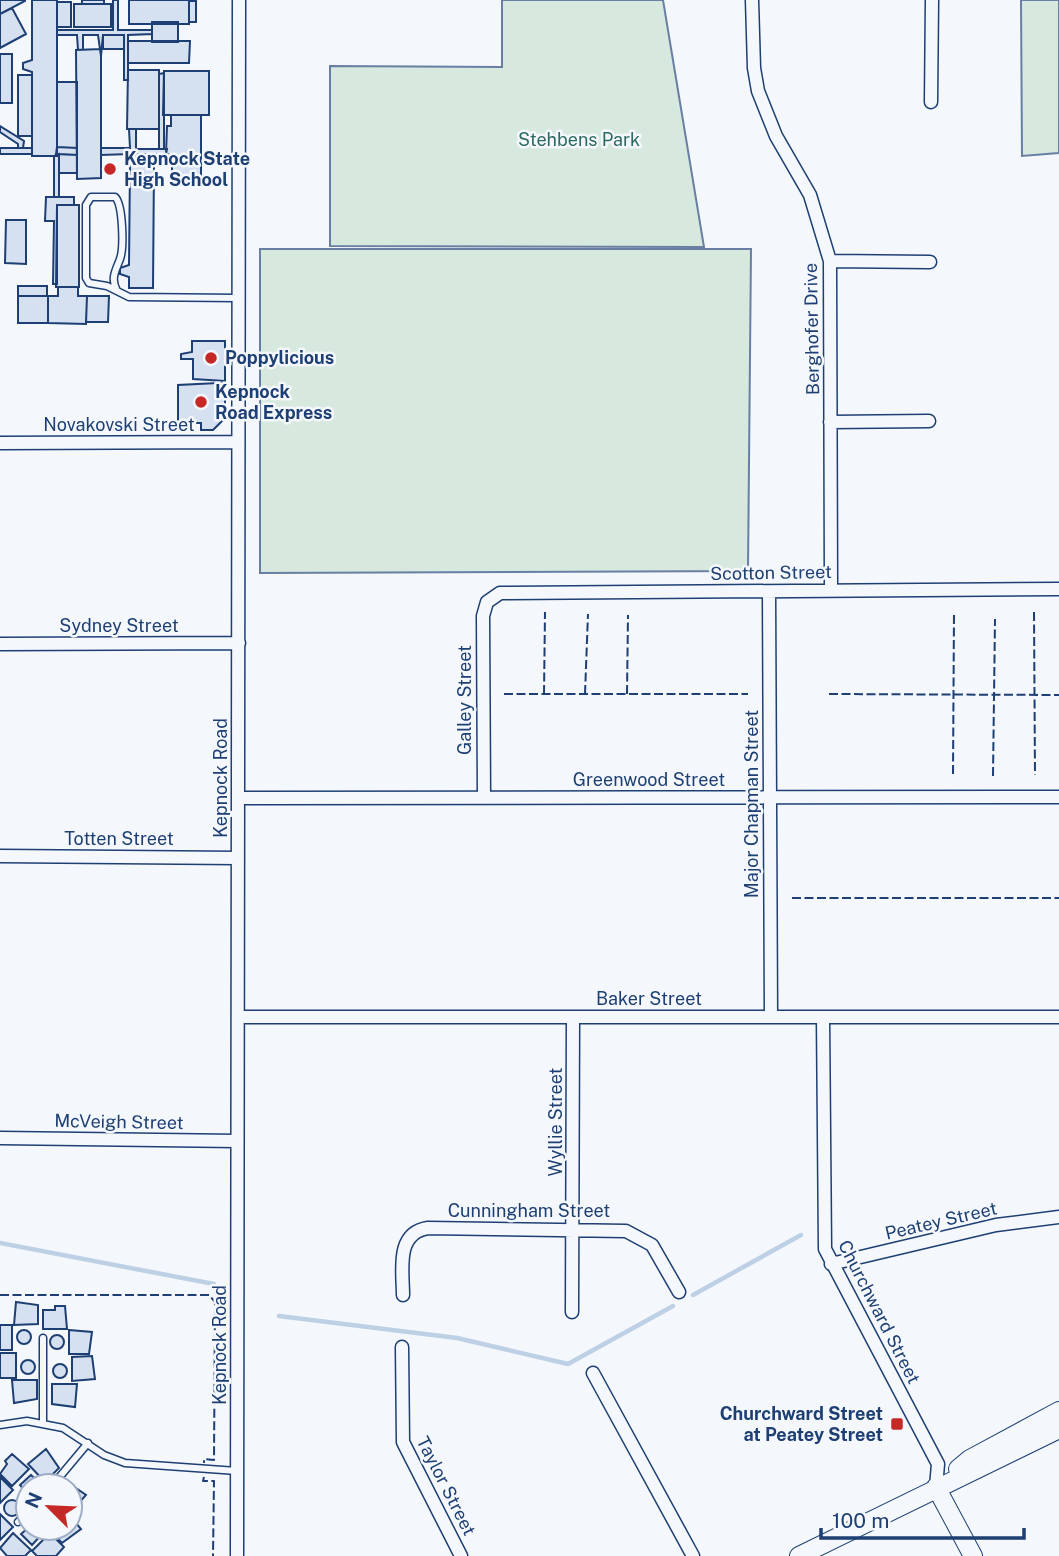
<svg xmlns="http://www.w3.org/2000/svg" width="1059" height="1556" viewBox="0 0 1059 1556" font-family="'Public Sans',sans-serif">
<rect width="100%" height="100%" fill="#f4f7fb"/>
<path fill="#d7e8df" stroke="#687fa3" stroke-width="2" d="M 502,0 L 663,0 L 704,247 L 330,246 L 330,66 L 502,67 Z
M 1021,0 L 1059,0 L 1059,153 L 1022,156 Z
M 260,249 L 751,249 L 748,571 L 260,573 Z"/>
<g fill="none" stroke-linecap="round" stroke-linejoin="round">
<path stroke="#bed0e5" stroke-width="4.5" d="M 0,1243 L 214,1284
M 693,1295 L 801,1235
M 279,1316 L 457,1338 L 568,1364 L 673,1306"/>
</g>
<path fill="#d5e0f0" stroke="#1d3f73" stroke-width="2" d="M 0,0 L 25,0 L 25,1 L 0,14 Z
M 32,0 L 57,0 L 57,156 L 32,156 L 32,72 L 23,69 L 23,63 L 32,60 Z
M 82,0 L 104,0 L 104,4 L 82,4 Z
M 113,0 L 118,0 L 118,30 L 152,30 L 152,34 L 128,35 L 128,80 L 124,80 L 124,35 L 103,35 L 101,56 L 98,35 L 83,35 L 83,50 L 78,50 L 77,35 L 57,35 L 57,30 L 113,30 Z
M 129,0 L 189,0 L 189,24 L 129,24 Z
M 189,1 L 196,1 L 196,22 L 189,22 Z
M 57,2 L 71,2 L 71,27 L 57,27 Z
M 74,4 L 111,4 L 111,27 L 74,27 Z
M 12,8 L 26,34 L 0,48 L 0,14 Z
M 152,22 L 178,22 L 178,42 L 152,42 Z
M 103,35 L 124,35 L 124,49 L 103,49 Z
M 128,41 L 190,41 L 189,63 L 128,63 Z
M 101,49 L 101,178 L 77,179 L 76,50 Z
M 0,54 L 12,54 L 12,103 L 0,103 Z
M 128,70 L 159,70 L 159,129 L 127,129 Z
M 164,71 L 209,71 L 209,115 L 163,115 Z
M 164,73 L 164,149 L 159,149 L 159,74 Z
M 18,75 L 32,75 L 32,136 L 18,136 Z
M 57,82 L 77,82 L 77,148 L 57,147 Z
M 171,115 L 201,115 L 201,182 L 172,182 L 172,155 L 166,154 L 167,126 L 171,126 Z
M 0,126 L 24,141 L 23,148 L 18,148 L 18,144 L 0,132 Z
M 129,129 L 136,129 L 136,149 L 167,149 L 166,154 L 136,154 L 135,165 L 130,165 L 130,154 L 101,155 L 101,148 L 130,148 Z
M 57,147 L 77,148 L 77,155 L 56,154 Z
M 0,148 L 32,148 L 32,154 L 0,154 Z
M 59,154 L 59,197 L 54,197 L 54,156 Z
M 59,154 L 77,155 L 77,173 L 59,173 Z
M 130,165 L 154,165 L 153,288 L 129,288 L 129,277 L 120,274 L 120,268 L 129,265 Z
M 46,197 L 74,197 L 74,205 L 57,205 L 57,284 L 53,284 L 54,221 L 45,221 Z
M 57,205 L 79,205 L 79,287 L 56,287 Z
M 6,220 L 26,220 L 26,264 L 5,263 Z
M 18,286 L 47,286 L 47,296 L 18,296 Z
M 58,287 L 78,287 L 78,296 L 87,296 L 86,324 L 48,323 L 48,296 L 58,296 Z
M 18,296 L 48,296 L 48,323 L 18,323 Z
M 87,296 L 109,296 L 108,322 L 86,322 Z
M 192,341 L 225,341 L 225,381 L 193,379 L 193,359 L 181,359 L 181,354 L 192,352 Z
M 218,383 L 225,383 L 225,418 L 213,430 L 201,430 L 201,423 L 178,423 L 178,385 Z
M 16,1302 L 38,1305 L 38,1324 L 14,1325 Z
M 55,1306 L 65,1306 L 67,1329 L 43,1329 L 43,1310 L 55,1310 Z
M 0,1325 L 12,1325 L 12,1350 L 0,1350 Z
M17 1337a7 7 0 1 1 14 0a7 7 0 1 1-14 0Z
M 69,1330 L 92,1332 L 89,1354 L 69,1354 Z
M50 1342a7 7 0 1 1 14 0a7 7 0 1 1-14 0Z
M 0,1353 L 16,1353 L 16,1378 L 0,1378 Z
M 92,1356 L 95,1379 L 72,1381 L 72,1357 Z
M21 1367a7 7 0 1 1 14 0a7 7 0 1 1-14 0Z
M53 1371a7 7 0 1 1 14 0a7 7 0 1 1-14 0Z
M 12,1380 L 37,1380 L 37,1399 L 14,1403 Z
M 52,1384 L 77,1384 L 75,1407 L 52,1404 Z
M 46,1449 L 59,1468 L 45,1482 L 28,1464 Z
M 12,1454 L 29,1469 L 12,1486 L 0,1474 L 7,1464 L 5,1461 Z
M 31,1475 L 41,1485 L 28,1486 L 28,1494 L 20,1485 Z
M 0,1477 L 13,1490 L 0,1503 Z
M 67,1482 L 86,1495 L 70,1513 L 70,1486 L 63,1486 Z
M4 1508a8 8 0 1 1 16 0a8 8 0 1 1-16 0Z
M 0,1514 L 13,1527 L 0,1540 Z
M 70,1516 L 81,1529 L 62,1543 L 48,1529 L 70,1528 Z
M 28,1528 L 36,1528 L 42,1534 L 32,1545 L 21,1534 Z
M 13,1533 L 31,1550 L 25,1556 L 7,1556 L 0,1548 Z
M 50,1533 L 64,1547 L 56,1556 L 37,1556 L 32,1551 Z"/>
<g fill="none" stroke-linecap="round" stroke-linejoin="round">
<g stroke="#1d3f73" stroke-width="9">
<path id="lane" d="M 117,291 C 110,278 116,270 120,259 C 124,248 123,204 115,197 L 91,197 L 86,205 L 86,278 L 89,283 L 107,286 L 129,297 L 238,298
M 43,1423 L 43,1338
M 0,1425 L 27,1421 L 63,1428 L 104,1455 L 125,1463 L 237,1471
M 52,1486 L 88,1443
M 18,1522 L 28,1511"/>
</g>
<g stroke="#1d3f73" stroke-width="15">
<path id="street" d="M 752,0 L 754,68 L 758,91 L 776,136 L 810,195 L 830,261 L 831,589
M 931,102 L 932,0
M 830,261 L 930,262
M 830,422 L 929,421
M 0,443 L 238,442
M 769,592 L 771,1016
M 0,644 L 239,643
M 239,798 L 1059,797
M 484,798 L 483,616 L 487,602 L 500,593 L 1059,589
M 0,856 L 238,858
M 239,1017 L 1059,1017
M 823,1017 L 825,1249 L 938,1464 L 936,1487
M 0,1138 L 237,1141
M 831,1264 L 996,1225 L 1059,1217
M 403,1295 C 403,1271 395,1233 428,1228 L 626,1231 L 652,1245 L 679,1292
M 572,1312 L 573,1017
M 402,1347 L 403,1442 L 461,1556
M 593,1373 L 693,1556
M 237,1556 L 239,0"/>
</g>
<g stroke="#1d3f73" stroke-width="20">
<path id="secondary" d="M 958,1469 L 970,1459 L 1059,1411
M 936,1487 L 973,1556
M 799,1556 L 1059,1429"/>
</g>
<use href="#lane" stroke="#f4f7fb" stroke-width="6"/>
<use href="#street" stroke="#f4f7fb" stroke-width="12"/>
<use href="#secondary" stroke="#f4f7fb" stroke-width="18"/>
<path stroke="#1d3f73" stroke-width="2" stroke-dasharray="9 3.5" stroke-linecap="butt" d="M 1034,612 L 1035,775
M 504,694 L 748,694
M 544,694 L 545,612
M 585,694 L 588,614
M 627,694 L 628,615
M 829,694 L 1059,695
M 953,774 L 954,612
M 993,776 L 995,619
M 792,898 L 1059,898
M 0,1295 L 209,1295 L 215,1302 L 214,1460 L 204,1459 L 204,1463
M 204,1477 L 203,1481 L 214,1481 L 213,1556"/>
</g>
<g fill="#c62828" stroke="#f4f7fb" stroke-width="2.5">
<circle cx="110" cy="169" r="7"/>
<circle cx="211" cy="358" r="7"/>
<circle cx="201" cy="402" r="7"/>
<rect x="890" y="1417" width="14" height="14" rx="3.5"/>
</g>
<g text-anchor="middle" stroke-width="5" stroke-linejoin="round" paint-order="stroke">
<g font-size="18" fill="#2c6c60" stroke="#f4f7fb">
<text x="579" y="146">Stehbens Park</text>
</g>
<g font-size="18" font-weight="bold" fill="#1d3f73" stroke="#f4f7fb" text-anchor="start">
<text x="124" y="165">Kepnock State<tspan x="124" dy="21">High School</tspan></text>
<text x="225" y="364">Poppylicious</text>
<text x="215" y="398">Kepnock<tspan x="215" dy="21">Road Express</tspan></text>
<text x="883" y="1420" text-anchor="end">Churchward Street<tspan x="883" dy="21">at Peatey Street</tspan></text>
</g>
<g font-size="18" fill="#1d3f73" stroke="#f4f7fb">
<text transform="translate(812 329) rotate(-91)" y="6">Berghofer Drive</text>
<text x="119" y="431">Novakovski Street</text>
<text transform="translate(771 573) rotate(-1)" y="6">Scotton Street</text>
<text x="119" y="632">Sydney Street</text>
<text transform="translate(465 700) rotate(-90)" y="6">Galley Street</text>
<text transform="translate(221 778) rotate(-90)" y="6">Kepnock Road</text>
<text x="649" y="786">Greenwood Street</text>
<text transform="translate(752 804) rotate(-90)" y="6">Major Chapman Street</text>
<text x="119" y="845">Totten Street</text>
<text x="649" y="1005">Baker Street</text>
<text transform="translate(119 1122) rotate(1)" y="6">McVeigh Street</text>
<text transform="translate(556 1122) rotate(-90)" y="6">Wyllie Street</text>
<text x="529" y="1217">Cunningham Street</text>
<text transform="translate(941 1221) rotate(-13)" y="6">Peatey Street</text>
<text transform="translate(879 1312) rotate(63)" y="6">Churchward Street</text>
<text transform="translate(220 1345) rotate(-90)" y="6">Kepnock Road</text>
<text transform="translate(446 1486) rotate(63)" y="6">Taylor Street</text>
</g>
</g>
<g transform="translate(49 1507) rotate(294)"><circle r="33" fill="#f4f7fb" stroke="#9eadc5" stroke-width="2"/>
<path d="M0-5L12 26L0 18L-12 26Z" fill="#c62828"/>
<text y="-10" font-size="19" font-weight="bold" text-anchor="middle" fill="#1d3f73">N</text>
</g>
<path d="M821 1528v10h203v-10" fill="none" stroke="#1d3f73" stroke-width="3.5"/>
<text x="832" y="1528" font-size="21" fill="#1d3f73" stroke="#f4f7fb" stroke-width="5" paint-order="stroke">100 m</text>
</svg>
